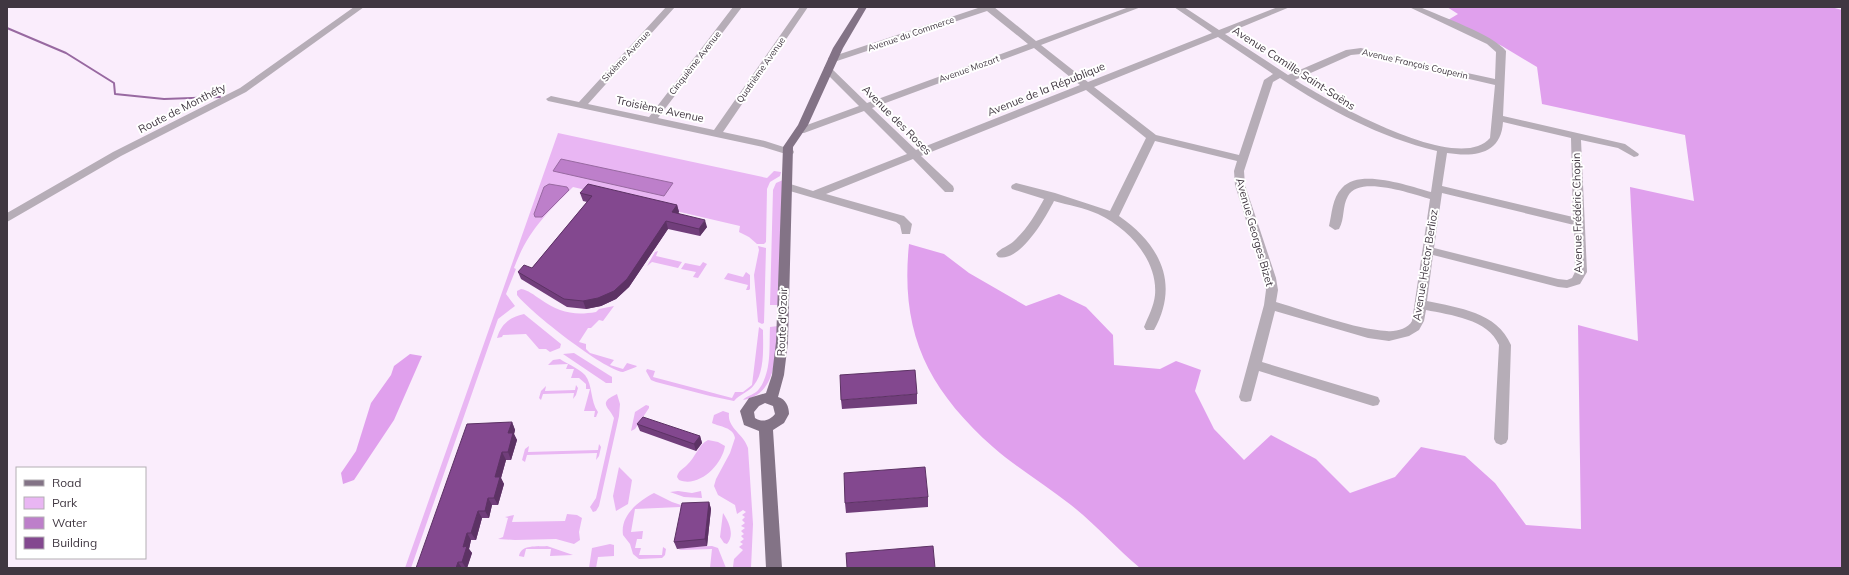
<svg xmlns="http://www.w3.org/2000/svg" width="1849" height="575" viewBox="0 0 1849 575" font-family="Mulish,sans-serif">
<rect width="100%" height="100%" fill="#faedfc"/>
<path fill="#e9b6f3" d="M 558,133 L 767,178 L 774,171 L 781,172 L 780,176 L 770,182 L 767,189 L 766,242 L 764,244 L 757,244 L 749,237 L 739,232 L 740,226 L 573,187 C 545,215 528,231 514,268 L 516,269 L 506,294 L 515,306 L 498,319 L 411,568 L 405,568 Z
M 783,180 L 779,305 L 770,305 L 773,190 L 776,183 Z
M 758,246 L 766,248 L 764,323 L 762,324 L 758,322 L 754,275 L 759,250 Z
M 658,251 L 656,256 L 682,262 L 678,268 L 652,262 L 647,266 L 655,252 Z
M 703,262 L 707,264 L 698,278 L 693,277 L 696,272 L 681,269 L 685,263 L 700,266 Z
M 746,272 L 750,275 L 750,289 L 749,290 L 746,290 L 748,285 L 724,279 L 728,273 L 743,277 Z
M 521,289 C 528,290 534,295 540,299 C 559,312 573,316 596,312 L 599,309 L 614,306 L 603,321 L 599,320 L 591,328 L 588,328 L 579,342 L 586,344 L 586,349 L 590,353 L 614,360 L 610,365 L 623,369 L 627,363 L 637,366 L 636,367 L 623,372 C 604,370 530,312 517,295 L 517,291 Z
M 524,314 L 561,344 L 560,348 L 550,352 L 546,349 L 539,349 L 526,334 L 503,335 L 502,337 L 497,338 C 501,324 510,317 524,314 Z
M 778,326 C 775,354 778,394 743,400 C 747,395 755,395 759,389 C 772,372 769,346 770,327 Z
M 759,327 L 763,330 C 763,346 765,372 754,385 C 749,392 740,394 734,401 L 710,396 L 656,382 L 651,380 L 646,371 L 647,369 L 655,371 L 653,377 L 732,398 L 735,392 L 743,392 L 752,385 Z
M 574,353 L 612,377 L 612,383 L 606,383 L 563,354 Z
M 560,359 L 563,361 C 570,365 579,369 585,375 C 593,385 590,401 598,412 L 596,417 L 594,417 L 595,411 L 584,411 L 590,389 L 586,389 L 586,384 L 579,378 L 571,378 L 574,369 L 566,369 L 568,364 L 548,365 L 553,360 Z
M 576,385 L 578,388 L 576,395 L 573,399 L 574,393 L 543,394 L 541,400 L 539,398 L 541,391 L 546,386 L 545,391 L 575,390 Z
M 617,394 L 620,404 L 619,416 L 599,506 L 596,511 L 593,512 L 590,507 L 596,498 L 614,418 C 609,407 597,403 617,394 Z
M 646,405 L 649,406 L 649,408 L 635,429 L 631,431 L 635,412 Z
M 723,411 L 729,413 C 727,428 744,434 748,448 L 753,524 L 751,568 L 733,567 L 734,559 L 743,550 L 739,547 L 743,544 L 740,542 L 744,539 L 741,536 L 744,534 L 741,531 L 745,528 L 741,526 L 745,523 L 742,520 L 745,517 L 742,515 L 746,512 L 743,510 L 737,514 L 735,505 L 718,495 L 714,486 L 716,479 L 730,453 L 735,438 C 733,427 720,427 712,423 L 714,415 Z
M 708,440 L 718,442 L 725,446 C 722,465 699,488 679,480 L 677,477 C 678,471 683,469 687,465 C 695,458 699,444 708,440 Z
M 599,444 L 601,447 L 599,456 L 596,460 L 597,453 L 527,455 L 525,462 L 522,460 L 525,449 L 529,446 L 528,452 L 598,450 Z
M 619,467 L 632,480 L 628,504 L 616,511 L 613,496 Z
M 678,491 L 692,493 L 701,491 L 702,498 L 684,497 L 670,492 Z
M 654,493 L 672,502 L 687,507 L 684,515 L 680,515 L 680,507 L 635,509 L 631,532 L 643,531 L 642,539 L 637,539 L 635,548 L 641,548 L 639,555 L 662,555 L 663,547 L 666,549 L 665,555 L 662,558 L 639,559 L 633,554 L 630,544 L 623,535 C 620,515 639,501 654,493 Z
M 723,513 C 729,522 735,535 727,544 L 724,543 L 720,537 Z
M 567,514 L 577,515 L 582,518 L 579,532 L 580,540 L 574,544 L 556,539 L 515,540 L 498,539 L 503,537 L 508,518 L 505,517 L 514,515 L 512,522 L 565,521 Z
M 610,544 L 614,545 L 614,556 L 598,557 L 596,568 L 589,568 L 592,548 Z
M 547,546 L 573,555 L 550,556 L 551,549 L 526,549 L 524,557 L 519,556 C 521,544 537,547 547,546 Z
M 686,547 L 712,546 L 718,548 L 726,568 L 710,568 L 712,549 L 678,550 Z"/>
<path fill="#e0a0ed" d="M 1447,7 L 1831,7 L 1842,10 L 1842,568 L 1140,568 C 1116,548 1095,524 1071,505 C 1045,485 1017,468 993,447 C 927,388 900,332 909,244 L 944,254 L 969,273 L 1026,306 L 1059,294 L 1086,307 L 1113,335 L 1114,365 L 1160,369 L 1176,361 L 1201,370 L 1195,391 L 1214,429 L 1244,460 L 1271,435 L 1316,459 L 1350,493 L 1395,477 L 1421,447 L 1465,456 L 1495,483 L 1526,525 L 1581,529 L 1578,325 L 1638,341 L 1630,187 L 1694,201 L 1685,135 L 1542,104 L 1537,67 L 1502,46 L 1448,20 L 1458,14 Z
M 410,354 L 422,356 L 394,420 L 354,480 L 343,484 L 341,473 L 356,451 L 371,403 L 391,375 L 394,366 Z"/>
<path fill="#bd7fca" stroke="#9869a1" d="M 561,159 L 673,183 L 664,196 L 553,171 Z
M 549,184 L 567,187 L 569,190 L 542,217 L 535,217 L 534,214 L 544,187 Z"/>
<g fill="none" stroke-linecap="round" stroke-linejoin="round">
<path stroke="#9869a1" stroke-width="2" d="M 7,28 L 66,53 L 114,83 L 115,94 L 164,99 L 220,97"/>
<path fill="#b6adb7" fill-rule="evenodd" d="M 354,7 L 364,7 L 246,92 L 121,156 L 7,222 L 7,213 L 113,152 L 240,88 Z
M 666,7 L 675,7 L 588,104 L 649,117 L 733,7 L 742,7 L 658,118 L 714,130 L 800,7 L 808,7 L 723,132 L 765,141 L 793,150 L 794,152 L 793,154 L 789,155 L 763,147 L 548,101 L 546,99 L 551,96 L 579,102 Z
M 981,7 L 994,7 L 1036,41 L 1129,7 L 1141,7 L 1041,45 L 1088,82 L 1212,33 L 1174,7 L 1184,7 L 1219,30 L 1278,7 L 1290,7 L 1225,34 L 1288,75 L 1346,50 L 1361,48 L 1412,61 L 1495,79 L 1496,52 L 1487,44 L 1409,7 L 1420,7 C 1442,17 1492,34 1506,51 L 1503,116 L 1625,144 L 1639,154 L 1638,156 L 1634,157 L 1618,148 L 1581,140 L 1587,272 L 1580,284 L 1567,288 L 1558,287 L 1433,255 L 1427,301 C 1459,308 1497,312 1511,345 L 1508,439 L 1506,443 L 1501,445 L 1496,443 L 1494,439 L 1499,345 C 1488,319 1450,315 1426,310 L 1424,321 L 1419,330 L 1409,336 L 1389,341 L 1368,338 L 1275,311 L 1262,362 L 1378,397 L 1380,401 L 1378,405 L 1373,406 L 1259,371 L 1251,401 L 1246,402 L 1241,401 L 1239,397 L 1264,305 L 1266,290 L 1264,278 L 1235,185 L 1234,171 L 1237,161 L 1155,141 L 1119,216 C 1160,244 1180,284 1154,330 L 1146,330 L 1144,327 C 1148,317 1154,306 1155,295 C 1158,260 1128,228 1098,214 C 1085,208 1068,205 1054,201 C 1046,217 1020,263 998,257 L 996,254 C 1000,248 1009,246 1014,241 C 1027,229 1036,214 1044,199 L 1012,189 L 1011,187 L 1012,185 L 1016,183 L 1055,193 L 1110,211 L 1146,138 L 1086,90 L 921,156 L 953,186 L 954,189 L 953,192 L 945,192 L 913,159 L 826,194 L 904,216 L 912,224 L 910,234 L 902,234 L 900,225 L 896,222 L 783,189 L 782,187 L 783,185 L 787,183 L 813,191 L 907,154 L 864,111 L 804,133 L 796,133 L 795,131 L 796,129 L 859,106 L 824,71 L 824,67 L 830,67 L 867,103 L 1028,44 L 987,11 L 834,62 L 828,62 L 828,58 ZM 1218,37 L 1273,74 L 1264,80 L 1239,155 L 1156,135 L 1094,87 ZM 1034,48 L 1080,85 L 916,150 L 872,108 ZM 1361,54 L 1495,85 L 1490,138 C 1458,176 1327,100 1295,80 L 1351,55 ZM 1280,78 C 1329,110 1379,137 1437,151 L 1431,192 C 1408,186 1360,168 1342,188 C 1332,198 1332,214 1329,226 L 1335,230 L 1339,229 C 1345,219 1342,206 1348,196 C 1359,175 1412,194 1430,199 L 1412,321 C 1408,329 1395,332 1387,331 C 1354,329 1310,312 1276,302 L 1278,290 L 1276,278 L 1245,185 L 1244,171 L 1273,82 ZM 1503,122 L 1571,138 L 1573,217 L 1442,186 L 1447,153 C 1474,157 1501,155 1503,122 ZM 1442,193 L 1574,225 L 1575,272 L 1572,278 L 1567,280 L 1558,279 L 1434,248 Z"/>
<path fill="#837386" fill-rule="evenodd" d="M 859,7 L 867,7 L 843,48 L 808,125 L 793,147 L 788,342 L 784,375 L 778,397 C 786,399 789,407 789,414 L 784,423 L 773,430 L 782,568 L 766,568 L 759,431 L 744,425 L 740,411 L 749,398 L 766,393 L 772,375 L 776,342 L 783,147 L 798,125 L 833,48 ZM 765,403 L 773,406 L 775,414 C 770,420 763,423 755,418 L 754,412 L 759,406 Z"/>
</g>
<path fill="#713e7b" d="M 580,193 L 677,205 L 679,212 L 678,213 L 707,227 L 700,236 L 668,229 L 629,287 L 616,299 L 601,306 L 586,309 L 567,307 L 521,279 L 518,272 L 532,268 L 587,202 L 583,201 Z
M 917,394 L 917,404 L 842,409 L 841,400 Z
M 512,422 L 515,430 L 514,434 L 517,440 L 511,460 L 506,460 L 501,478 L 504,484 L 498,505 L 492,505 L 489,518 L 482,518 L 476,540 L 471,540 L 469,549 L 472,553 L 467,568 L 416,568 Z
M 637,424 L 700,436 L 702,443 L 696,451 L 640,431 Z
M 928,497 L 928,507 L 846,513 L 845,503 Z
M 709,502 L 711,509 L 707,546 L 677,549 L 674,542 Z"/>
<path fill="#5c3264" d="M 677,205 L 679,212 L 674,220 L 672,212 Z
M 705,220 L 707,227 L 700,236 L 699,229 Z
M 666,221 L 668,229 L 629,287 L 616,299 L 601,306 L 586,309 L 583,301 Z
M 512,422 L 515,430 L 514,434 L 517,440 L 511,460 L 508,452 L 508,433 Z
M 700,436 L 702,443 L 696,451 L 694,444 Z
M 502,452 L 506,460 L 501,478 L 504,484 L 498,505 L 494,498 L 495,477 Z
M 488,498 L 492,505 L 489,518 L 485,511 Z
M 709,502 L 711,509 L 707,546 L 705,539 Z
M 478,511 L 482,518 L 476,540 L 471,533 Z
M 467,533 L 471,540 L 469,549 L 472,553 L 467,568 L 466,568 L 462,562 L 463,547 Z
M 458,562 L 462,568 L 456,568 Z"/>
<path fill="#83488f" stroke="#5c3264" d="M 588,184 L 677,205 L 672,212 L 705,220 L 699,229 L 666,221 L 627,279 L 614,291 L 598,298 L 583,301 L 564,299 L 518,272 L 524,265 L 532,268 L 592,196 L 580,193 Z
M 915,370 L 917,394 L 841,400 L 840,375 Z
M 643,417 L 700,436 L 694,444 L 637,424 Z
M 512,422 L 508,433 L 513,433 L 508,452 L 502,452 L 495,477 L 500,477 L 494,498 L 488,498 L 485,511 L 478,511 L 471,533 L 467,533 L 463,547 L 467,546 L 462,562 L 458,562 L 456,568 L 416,568 L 467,424 Z
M 925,467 L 928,497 L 845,503 L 844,473 Z
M 709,502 L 705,539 L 674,542 L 682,503 Z
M 933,546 L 935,568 L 847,568 L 846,553 Z"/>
<g text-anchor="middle" stroke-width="4" stroke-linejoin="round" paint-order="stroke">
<g font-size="9" fill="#403741" stroke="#fff">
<text transform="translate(911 34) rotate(-19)" y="3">Avenue du Commerce</text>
<text transform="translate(626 56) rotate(-47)" y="3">Sixième Avenue</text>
<text transform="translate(695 63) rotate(-52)" y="3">Cinquième Avenue</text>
<text transform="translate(1415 64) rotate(13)" y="3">Avenue François Couperin</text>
<text transform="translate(969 69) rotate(-20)" y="3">Avenue Mozart</text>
<text transform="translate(761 70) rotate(-55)" y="3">Quatrième Avenue</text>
</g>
<g font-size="11" fill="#403741" stroke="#fff">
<text transform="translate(1294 68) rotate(33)" y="4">Avenue Camille Saint-Saëns</text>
<text transform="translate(1046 89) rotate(-22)" y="4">Avenue de la République</text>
<text transform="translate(182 108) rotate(-27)" y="4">Route de Monthéty</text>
<text transform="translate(660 109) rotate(12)" y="4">Troisième Avenue</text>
<text transform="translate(897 120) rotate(45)" y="4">Avenue des Roses</text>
<text transform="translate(1577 213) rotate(-91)" y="4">Avenue Frédéric Chopin</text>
<text transform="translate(1255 232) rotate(74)" y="4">Avenue Georges Bizet</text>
<text transform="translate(1425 265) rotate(-81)" y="4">Avenue Hector Berlioz</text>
<text transform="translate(782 322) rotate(-88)" y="4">Route d'Ozoir</text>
</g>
</g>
<rect width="1849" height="575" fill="none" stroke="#403741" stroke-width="16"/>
<rect x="16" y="467" width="130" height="92" fill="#ffffff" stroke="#b3afb3"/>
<rect x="24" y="480" width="20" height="6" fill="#837386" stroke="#b3afb3"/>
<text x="52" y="487" font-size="12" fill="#403741">Road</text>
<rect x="24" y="497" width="20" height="12" fill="#e9b6f3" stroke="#b3afb3"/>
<text x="52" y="507" font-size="12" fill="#403741">Park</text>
<rect x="24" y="517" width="20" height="12" fill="#bd7fca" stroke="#b3afb3"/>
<text x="52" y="527" font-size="12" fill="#403741">Water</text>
<rect x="24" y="537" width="20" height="12" fill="#83488f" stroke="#b3afb3"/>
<text x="52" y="547" font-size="12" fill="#403741">Building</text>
</svg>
